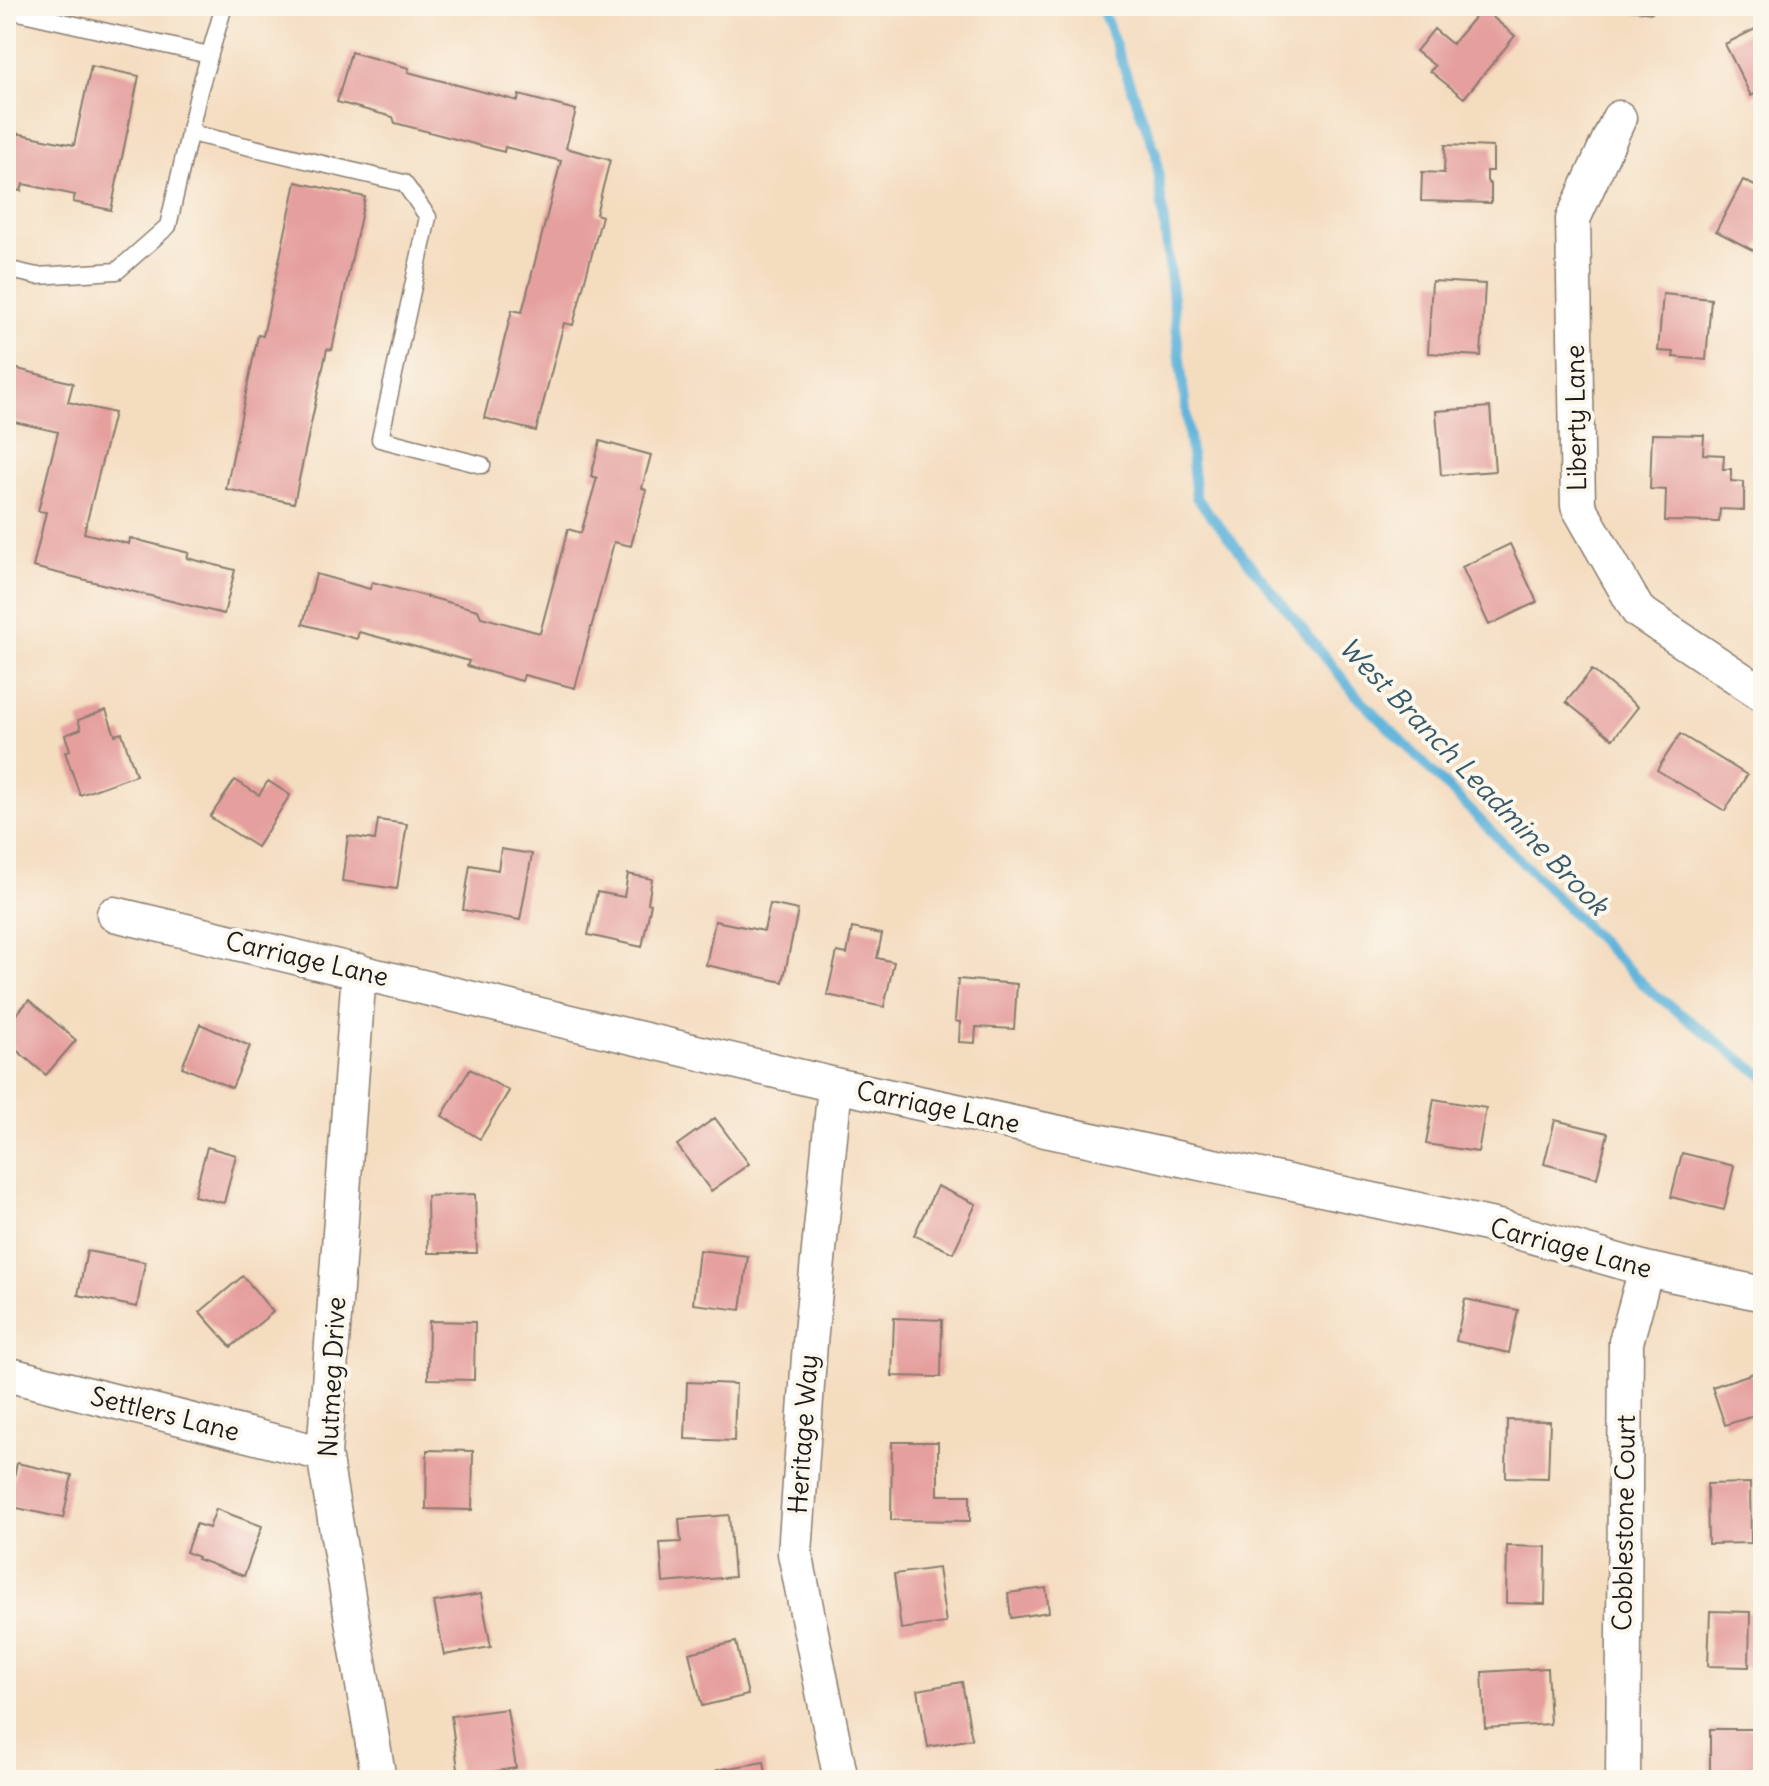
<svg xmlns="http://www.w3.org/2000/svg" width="1769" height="1786" viewBox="0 0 1769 1786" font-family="Delius,sans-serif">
<rect width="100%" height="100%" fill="#fbf7ec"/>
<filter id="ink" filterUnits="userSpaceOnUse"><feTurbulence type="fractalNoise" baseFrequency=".0125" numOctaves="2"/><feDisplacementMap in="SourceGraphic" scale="16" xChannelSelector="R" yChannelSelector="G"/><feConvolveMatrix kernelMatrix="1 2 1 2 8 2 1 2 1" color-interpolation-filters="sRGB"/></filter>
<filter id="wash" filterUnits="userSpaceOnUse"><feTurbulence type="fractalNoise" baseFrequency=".006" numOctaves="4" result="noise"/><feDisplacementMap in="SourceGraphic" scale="32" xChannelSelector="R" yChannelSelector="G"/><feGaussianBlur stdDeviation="1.8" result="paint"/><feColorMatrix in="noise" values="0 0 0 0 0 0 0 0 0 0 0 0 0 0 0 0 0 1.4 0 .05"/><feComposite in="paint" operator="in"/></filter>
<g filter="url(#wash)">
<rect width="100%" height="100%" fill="#f4dcbf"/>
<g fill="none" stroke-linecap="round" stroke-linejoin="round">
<path stroke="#5db2da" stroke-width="10" d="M 1101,6 L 1156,154 L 1196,497 L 1355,694 L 1648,989 L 1763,1076"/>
</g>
<g id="blocks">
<path fill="#e59f9d" d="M 1629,6 L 1652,6 L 1652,13 L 1629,10 Z
M 1482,8 L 1515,36 L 1464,98 L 1430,71 L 1435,66 L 1416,51 L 1434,29 L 1452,44 Z
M 1763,25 L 1763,90 L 1751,96 L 1725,44 Z
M 351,52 L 409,68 L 408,72 L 518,101 L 519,95 L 576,110 L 566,148 L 610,160 L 596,214 L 602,216 L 573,325 L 564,323 L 536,431 L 484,418 L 512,310 L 522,312 L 561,161 L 505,147 L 504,152 L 395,123 L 393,117 L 337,102 Z
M 91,66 L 139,76 L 111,210 L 73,202 L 75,195 L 23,184 L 21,191 L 6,188 L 6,131 L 74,145 Z
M 1445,145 L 1493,147 L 1493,171 L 1487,171 L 1487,181 L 1491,185 L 1491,203 L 1421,201 L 1422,172 L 1444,173 Z
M 1743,180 L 1763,190 L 1763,239 L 1756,252 L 1716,231 Z
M 296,182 L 365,197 L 332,350 L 327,349 L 294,503 L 226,489 L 258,335 L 263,336 Z
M 1432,281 L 1485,284 L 1481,356 L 1428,353 Z
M 1663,294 L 1711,299 L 1706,360 L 1673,357 L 1674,352 L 1658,351 Z
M 6,366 L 73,383 L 68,402 L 114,413 L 84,533 L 129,544 L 130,538 L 189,553 L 187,558 L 235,570 L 224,614 L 33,567 L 46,512 L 38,511 L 58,432 L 6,420 Z
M 1490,407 L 1495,471 L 1441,475 L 1436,411 Z
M 1652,434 L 1704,435 L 1703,454 L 1724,455 L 1723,469 L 1731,469 L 1731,481 L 1744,482 L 1744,510 L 1720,509 L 1719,522 L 1665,521 L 1666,490 L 1650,489 Z
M 600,441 L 651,455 L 642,488 L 646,490 L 631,546 L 614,542 L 575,688 L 524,675 L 522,681 L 467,666 L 469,661 L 359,632 L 357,639 L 303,624 L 316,574 L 370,589 L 372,582 L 478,610 L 481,617 L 540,633 L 568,529 L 581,533 L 597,478 L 591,476 Z
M 1510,544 L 1537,602 L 1489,625 L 1462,567 Z
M 1592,670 L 1638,707 L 1613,739 L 1566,702 Z
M 106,710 L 115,735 L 122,733 L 136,775 L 80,795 L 65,752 L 70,750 L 65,735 L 81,729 L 78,720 Z
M 1680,734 L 1747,775 L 1725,811 L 1657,770 Z
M 235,780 L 259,795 L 268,781 L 290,795 L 257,847 L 210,817 Z
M 378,820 L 407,824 L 397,889 L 342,881 L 348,836 L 375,840 Z
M 501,849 L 532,854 L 520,920 L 463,910 L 470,865 L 498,870 Z
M 628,874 L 652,879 L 648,903 L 651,904 L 642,947 L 588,935 L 597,892 L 624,897 Z
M 770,904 L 798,910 L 783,982 L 706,965 L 715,921 L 764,931 Z
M 852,928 L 882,934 L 877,958 L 894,962 L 884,1007 L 827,995 L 837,952 L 847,954 Z
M 958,979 L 1017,984 L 1014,1029 L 976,1027 L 975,1043 L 959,1042 L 960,1022 L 955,1021 Z
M 29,1000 L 76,1040 L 46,1075 L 6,1041 L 6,1026 Z
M 200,1024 L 250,1046 L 232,1088 L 182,1067 Z
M 470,1069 L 509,1091 L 480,1139 L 442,1116 Z
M 1434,1099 L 1486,1108 L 1478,1152 L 1426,1144 Z
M 715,1118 L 749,1164 L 711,1191 L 677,1145 Z
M 1555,1120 L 1608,1133 L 1597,1178 L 1544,1164 Z
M 207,1147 L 236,1155 L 224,1203 L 194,1196 Z
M 1682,1153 L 1734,1166 L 1724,1210 L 1671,1197 Z
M 937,1186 L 976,1204 L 953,1253 L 914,1235 Z
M 475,1194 L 477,1253 L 428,1253 L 427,1196 Z
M 6,1245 L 12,1246 L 7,1270 L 6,1270 Z
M 699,1250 L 748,1256 L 741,1310 L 693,1304 Z
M 87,1251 L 145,1262 L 137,1307 L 78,1295 Z
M 243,1276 L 273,1312 L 231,1347 L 200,1312 Z
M 1465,1299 L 1518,1310 L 1509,1353 L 1456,1341 Z
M 894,1318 L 942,1320 L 941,1377 L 892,1376 Z
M 429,1321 L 475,1322 L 474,1380 L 428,1379 Z
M 1763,1370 L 1763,1413 L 1725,1425 L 1712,1387 Z
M 687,1382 L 736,1384 L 734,1441 L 685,1439 Z
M 1507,1420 L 1550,1421 L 1548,1478 L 1506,1477 Z
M 892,1442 L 938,1442 L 938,1495 L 970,1495 L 970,1521 L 891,1520 Z
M 427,1450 L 473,1451 L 472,1510 L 426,1509 Z
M 17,1463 L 72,1475 L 63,1518 L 8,1506 Z
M 1750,1483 L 1751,1543 L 1708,1544 L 1707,1484 Z
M 216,1509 L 262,1526 L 244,1576 L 197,1559 L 198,1557 L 186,1552 L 196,1524 L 209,1528 Z
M 729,1515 L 734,1577 L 663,1583 L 660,1543 L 681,1542 L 679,1519 Z
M 1507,1546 L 1546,1547 L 1545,1604 L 1506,1603 Z
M 938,1568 L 946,1623 L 901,1629 L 894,1574 Z
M 1046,1588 L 1049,1612 L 1011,1618 L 1008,1593 Z
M 481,1594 L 491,1647 L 444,1655 L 434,1602 Z
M 1710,1611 L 1750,1612 L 1749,1667 L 1708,1666 Z
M 736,1642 L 748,1695 L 702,1706 L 689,1653 Z
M 1547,1668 L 1550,1724 L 1485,1728 L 1482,1672 Z
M 962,1682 L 972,1739 L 928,1747 L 918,1690 Z
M 507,1709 L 516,1768 L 459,1777 L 451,1716 Z
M 1710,1729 L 1755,1729 L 1755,1780 L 1710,1780 Z
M 764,1762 L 767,1780 L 719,1780 L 717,1770 Z"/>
</g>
</g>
<g filter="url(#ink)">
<use href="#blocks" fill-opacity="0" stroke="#887c6e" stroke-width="2"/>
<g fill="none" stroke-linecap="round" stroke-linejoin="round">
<g stroke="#887c6e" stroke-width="19">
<path id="service" d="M 11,6 L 10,10 L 209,55
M 6,28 L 10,10
M 190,133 L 404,183 L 428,217 L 380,439 L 482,465
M 6,269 L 37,276 L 117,271 L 168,226 L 199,91 L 224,6"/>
</g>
<g stroke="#887c6e" stroke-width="37">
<path id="minor" d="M 1619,118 L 1573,219 L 1578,506 L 1638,611 L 1763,694
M 114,914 L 835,1085 L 1504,1228 L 1646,1269 L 1763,1294
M 359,971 L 324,1454 L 379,1780
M 835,1085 L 810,1343 L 795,1553 L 841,1780
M 6,1374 L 324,1454
M 1623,1780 L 1626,1342 L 1646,1269"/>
</g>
<use href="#service" stroke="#fff" stroke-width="16"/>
<use href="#minor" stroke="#fff" stroke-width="34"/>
</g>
</g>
<g text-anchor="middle" stroke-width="8" stroke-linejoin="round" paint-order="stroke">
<g font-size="26" fill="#1c1c1c" stroke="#fbf7ec">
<text transform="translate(1576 418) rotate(-91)" y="9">Liberty Lane</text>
<text transform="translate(307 959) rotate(13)" y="9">Carriage Lane</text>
<text transform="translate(938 1107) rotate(12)" y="9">Carriage Lane</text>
<text transform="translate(1571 1248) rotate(15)" y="9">Carriage Lane</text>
<text transform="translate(332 1377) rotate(-87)" y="9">Nutmeg Drive</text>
<text transform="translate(165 1414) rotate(14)" y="9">Settlers Lane</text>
<text transform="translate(803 1434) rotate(-86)" y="9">Heritage Way</text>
<text transform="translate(1624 1523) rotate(-89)" y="9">Cobblestone Court</text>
</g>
<g font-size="28" font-style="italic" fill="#365868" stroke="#fbf7ec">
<text transform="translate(1474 776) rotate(46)" y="10">West Branch Leadmine Brook</text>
</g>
</g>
<rect width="1769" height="1786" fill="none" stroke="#fbf7ec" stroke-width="32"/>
</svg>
